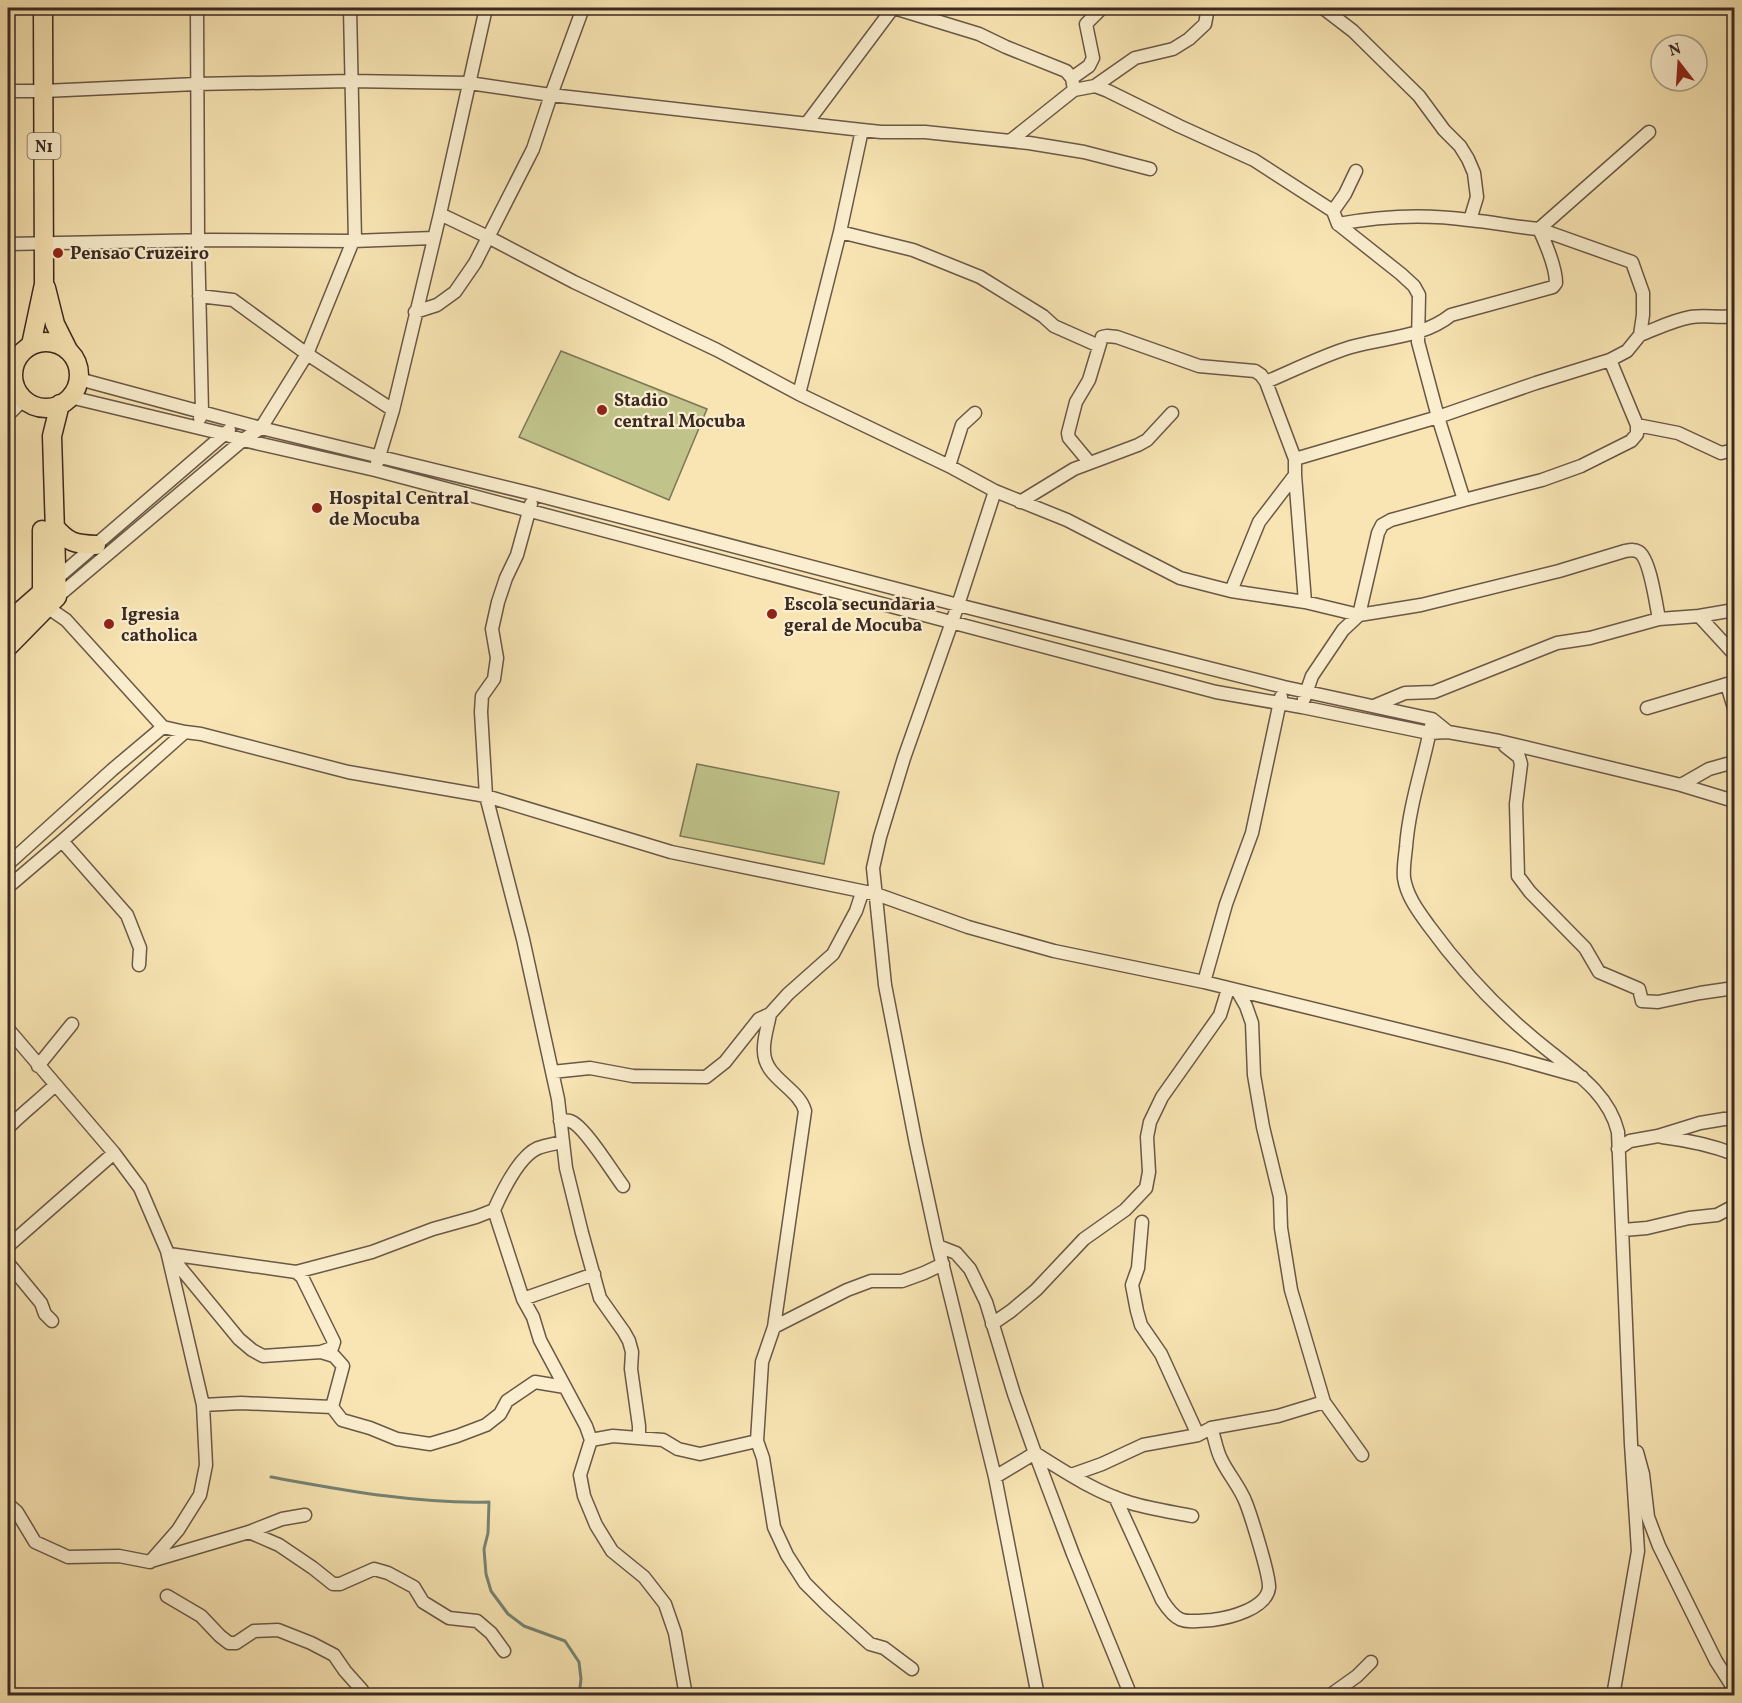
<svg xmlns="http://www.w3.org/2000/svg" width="1742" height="1703" viewBox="0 0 1742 1703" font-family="Vollkorn,serif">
<rect width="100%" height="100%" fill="#f8e5b3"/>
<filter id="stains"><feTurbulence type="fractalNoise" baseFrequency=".00333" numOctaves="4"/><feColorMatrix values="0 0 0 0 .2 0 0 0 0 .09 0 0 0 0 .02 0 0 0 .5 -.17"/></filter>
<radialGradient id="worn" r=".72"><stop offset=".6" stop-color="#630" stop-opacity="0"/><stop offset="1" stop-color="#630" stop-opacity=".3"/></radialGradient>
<path fill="#c0c38a" stroke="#7d7656" stroke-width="1.5" d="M 561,351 L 707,409 L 669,500 L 519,437 Z
M 697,764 L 839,792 L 824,864 L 680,836 Z"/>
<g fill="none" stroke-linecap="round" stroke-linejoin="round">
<path stroke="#758374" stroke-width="3" d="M 271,1477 C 343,1490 416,1504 489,1502 L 488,1533 L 484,1549 L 486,1574 L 491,1591 L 508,1614 L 524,1626 L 565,1641 L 579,1662 L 581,1679 L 579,1696"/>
<g stroke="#6a5847" stroke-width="15">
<path id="minor" d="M 197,8 L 198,240 L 202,411 L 200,418
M 350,8 L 355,241
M 894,8 L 979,34 L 1006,47 L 1066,71 L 1072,78 L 1074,90 L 1010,141
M 1323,8 L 1353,31 L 1419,96 L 1444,130 L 1460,146 L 1468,159 L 1474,173 L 1477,197 L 1470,220
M 1072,78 L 1089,66 L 1093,58 L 1086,24 L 1102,8
M 1095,86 L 1135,58 L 1173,49 L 1189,39 L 1205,24 L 1208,8
M 1074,90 L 1095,86 L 1108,91 L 1179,126 L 1254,160 L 1333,211
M 8,91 L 44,91 L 196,84 L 351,81 L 469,83 L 551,95 L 862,130 L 881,132 L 925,132 L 1029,143 L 1084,152 L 1150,169
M 807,123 L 893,8
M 440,214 L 488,237 L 574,282 L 717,350 L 799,394 L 949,466 L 995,491 L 1067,520 L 1180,578 L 1231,591 L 1259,522 L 1295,475 L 1295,459 L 1438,417 L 1536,383 L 1610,360 L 1627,351 L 1640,335 L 1643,315 L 1643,293 L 1632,262 L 1539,229 L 1649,132
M 840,232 L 913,250 L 980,277 L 1043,316 L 1054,326 L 1099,346
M 8,244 L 211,240 L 353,241 L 433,238
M 199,296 L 233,300 L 307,354 L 393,410
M 415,312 L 437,305 L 455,292 L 475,263 L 533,149 L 551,95 L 583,8
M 1640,335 C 1656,329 1673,320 1691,317 C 1705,315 1720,318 1734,316
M 79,379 L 261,428 L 533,494 L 958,605 L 1284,687 L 1432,719 L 1448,732
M 1266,382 C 1292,371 1324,355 1351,347 C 1385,337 1422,338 1451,315 L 1553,287 L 1556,283 C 1556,267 1546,244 1539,229 C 1515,227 1492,222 1469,220 C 1426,214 1381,216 1338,224 L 1333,211 L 1345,194 L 1356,171
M 799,394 L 840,232 L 862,130
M 8,396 L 16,389
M 70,397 L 224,434 L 243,440 L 375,470 L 1216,692 L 1302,707 L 1429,733 L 1448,732 L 1499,741 L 1681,785 L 1734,801
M 8,415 L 24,399
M 1637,425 L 1678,433 L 1721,453 L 1734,450
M 1089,462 L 1069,438 L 1068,433 L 1076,402 L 1089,380 L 1102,337 L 1107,336 L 1117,337 L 1199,366 L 1255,371 L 1261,375 L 1266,382 L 1295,459
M 377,463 L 393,410 L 440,214 L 486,8
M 949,466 L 962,425 L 975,413
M 1295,475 L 1305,602
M 995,491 L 958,605 L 904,758 L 880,837 L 873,868 L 885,985 L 916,1144 L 938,1246 L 995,1477 L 1038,1696
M 1464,500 L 1542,480 L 1581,466 L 1631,441 L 1637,434 L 1637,425 L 1610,360
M 1020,502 L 1074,469 L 1138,445 L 1147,440 L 1172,413
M 531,504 L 517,555 L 506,578 L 498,602 L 492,629 L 497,658 L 494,679 L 482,696 L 481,712 L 486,796 L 523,939 L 558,1099 L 566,1168 L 582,1233 L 600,1298 L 624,1332 L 629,1341 L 632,1352 L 631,1369 L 639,1426 L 639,1437
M 55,580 L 229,430
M 1231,591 L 1305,602 L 1359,615 L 1378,533 L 1382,525 L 1391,520 L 1464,500 L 1438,417 L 1418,342 L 1419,295 L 1414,286 L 1401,274 L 1338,224
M 58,599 L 57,597 L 243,440 L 261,428 L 307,354 L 353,241
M 47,607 L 66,620 L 163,727 L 185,732 L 201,734 L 348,772 L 486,796 L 671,852 L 876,894 L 968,927 L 1054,951 L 1204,982 L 1510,1057 L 1582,1077
M 1734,610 L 1699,616 L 1734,654
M 1727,685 L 1734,708
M 1304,699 L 1312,676 L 1343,630 L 1359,615 L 1421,605 L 1559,571 L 1625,551 C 1630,550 1634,549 1639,552 C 1650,559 1656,604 1659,619
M 1374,706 L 1405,693 L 1434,692 L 1557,643 L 1590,638 L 1659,619 L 1699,616
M 1647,708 L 1734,682
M 1431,726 C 1423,766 1409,806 1406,847 C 1405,857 1403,868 1404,878 C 1407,897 1419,912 1429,926 C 1464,974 1503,1015 1549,1051 C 1578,1074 1609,1095 1618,1132 L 1631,1444 L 1638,1551 L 1613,1696
M 1505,746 L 1519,757 L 1521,764 L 1516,804 L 1518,876 L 1530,892 L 1585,948 L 1599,972 L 1639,989 L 1642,1001 L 1658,1002 L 1700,993 L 1734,988
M 1681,785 L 1709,769 L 1734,762
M 62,841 L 127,915 L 140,948 L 139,965
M 8,864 L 112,770 L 163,727
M 8,887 L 62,841 L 185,732
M 1204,982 L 1226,904 L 1252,833 L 1281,697
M 1238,992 L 1246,1006 L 1252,1023 L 1254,1075 L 1263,1127 L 1280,1197 L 1281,1228 L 1291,1290 L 1324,1402 L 1362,1455
M 770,1014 C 768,1026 763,1040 764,1051 C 764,1078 799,1088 805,1111 L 774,1327
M 8,1029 L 114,1153 L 140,1188 L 167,1251 L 203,1405 L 206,1465 L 200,1495 L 178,1530 L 150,1562 L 119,1556 L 68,1557 L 35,1542 L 17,1512 L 8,1504
M 38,1066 L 72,1024
M 552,1072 L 590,1068 L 633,1076 L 706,1077 L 725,1062 L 759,1019 L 770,1014 L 788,994 L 833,954 L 856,911 L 862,893
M 560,1121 C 564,1121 567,1120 570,1121 C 584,1125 613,1173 623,1186
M 8,1128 C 22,1113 40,1100 55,1085
M 1662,1137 C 1686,1140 1711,1145 1734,1154
M 1618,1149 L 1630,1141 L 1658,1136 L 1700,1123 L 1724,1119 L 1734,1119
M 494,1210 L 523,1299
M 1142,1222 L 1138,1268 L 1132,1285 L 1137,1311 L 1141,1325 L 1161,1354 L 1198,1435
M 1623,1230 L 1647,1228 L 1689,1218 L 1717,1215 L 1734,1206
M 8,1246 L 114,1153
M 938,1246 L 956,1253 L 970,1269 L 986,1302 L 1014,1394 L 1035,1453 L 1073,1554 L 1131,1696
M 167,1251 L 169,1254 L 296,1272 L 372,1252 L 433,1229 L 476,1217 L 494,1210 C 502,1192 519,1156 538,1148 C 546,1145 554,1144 562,1142
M 169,1254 L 239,1339 L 252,1350 L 263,1356 L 321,1352 L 334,1356 L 343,1366 L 332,1407
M 8,1263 L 41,1303 L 45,1314 L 52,1321
M 296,1272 L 302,1277 L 334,1342 L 332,1348 L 321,1352
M 594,1274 L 523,1299 L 533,1317 L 540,1340 L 586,1426 L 591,1440 L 580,1475 L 584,1496 L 596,1525 L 612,1551 L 644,1577 L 665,1604 L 675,1633 L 686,1696
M 992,1324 L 1011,1311 L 1036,1290 L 1084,1239 L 1125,1210 L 1146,1188 L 1149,1172 L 1147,1137 L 1150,1122 L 1162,1097 L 1220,1015 L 1228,989
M 203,1405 L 241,1403 L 332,1407
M 332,1407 L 342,1420 L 370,1428 L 397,1439 L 430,1444 L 457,1436 L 486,1425 L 500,1414 L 507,1401 L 535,1382 L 565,1387
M 1211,1428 L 1278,1416 L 1324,1402
M 591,1440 L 613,1436 L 663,1440 L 678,1449 L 700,1454 L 757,1441 L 763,1458 L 774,1527 L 787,1555 L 805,1583 L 827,1605 L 870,1644 L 884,1648 L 912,1669
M 757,1441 L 762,1362 L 774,1327 L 847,1290 L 871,1281 L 902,1281 L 924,1273 L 943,1264
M 1637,1452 L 1643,1474 L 1648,1517 L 1659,1546 L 1716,1661 L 1734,1689
M 1071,1475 L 1102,1464 L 1143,1445 L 1198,1435 L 1211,1428 C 1215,1438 1216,1449 1221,1459 C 1228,1474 1240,1487 1246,1503 C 1251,1516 1270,1576 1269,1588 C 1266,1609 1229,1618 1212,1620 C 1184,1622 1178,1625 1162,1600 L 1115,1497
M 995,1477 L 1035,1453 C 1065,1472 1097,1493 1131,1503 C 1151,1509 1172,1512 1192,1516
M 249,1532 L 279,1545 L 313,1568 L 333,1584 L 340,1584 L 374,1569 L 388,1573 L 414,1587 L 423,1602 L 449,1618 L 477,1621 L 491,1633 L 504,1651
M 151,1561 L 249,1532 L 282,1519 L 305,1515
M 167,1596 L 201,1616 L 220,1636 L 229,1643 L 236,1643 L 254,1631 L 278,1630 L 311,1643 L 334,1655 L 345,1671 L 362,1690
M 1329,1696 L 1357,1676 L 1371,1662"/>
</g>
<g stroke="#3a2923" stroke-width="21">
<path id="highway" d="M 46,288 L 55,324 L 68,350
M13 375a33 33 0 1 1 66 0a33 33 0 1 1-66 0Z
M 31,345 L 44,284 L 43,8
M 54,526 C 68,543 75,544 96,545
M 42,530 L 42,593 L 47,607
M 8,622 L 49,586
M 8,647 L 57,597 L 52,436 L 60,404"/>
</g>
<use href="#minor" stroke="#faeece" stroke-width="12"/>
<use href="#highway" stroke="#f8e5b3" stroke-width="18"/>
</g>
<g fill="#8f2418" stroke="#faeece" stroke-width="2">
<circle cx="58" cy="253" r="6"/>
<circle cx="602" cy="410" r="6"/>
<circle cx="317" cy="508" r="6"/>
<circle cx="772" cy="614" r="6"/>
<circle cx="109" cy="624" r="6"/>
</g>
<g text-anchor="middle" stroke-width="4.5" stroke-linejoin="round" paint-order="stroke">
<rect fill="#faeece" stroke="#746456" stroke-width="1.5" x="27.5" y="133" width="33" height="26" rx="4.5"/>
<g font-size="16" font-weight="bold" fill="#3a2923">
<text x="44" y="152">N1</text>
</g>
<g font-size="18" font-weight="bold" fill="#3a2923" stroke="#faeece" text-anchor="start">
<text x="70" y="259">Pensao Cruzeiro</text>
<text x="614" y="406">Stadio<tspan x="614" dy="21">central Mocuba</tspan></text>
<text x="329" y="504">Hospital Central<tspan x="329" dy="21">de Mocuba</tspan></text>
<text x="784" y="610">Escola secundaria<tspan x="784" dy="21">geral de Mocuba</tspan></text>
<text x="121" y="620">Igresia<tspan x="121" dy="21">catholica</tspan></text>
</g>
</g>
<rect width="1742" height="1703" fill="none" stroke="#f8e5b3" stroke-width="30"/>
<rect x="9" y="9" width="1724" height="1685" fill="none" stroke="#3a2923" stroke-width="3"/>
<rect x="15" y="15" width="1712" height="1673" fill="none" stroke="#3a2923" stroke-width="1.5"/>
<g transform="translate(1679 63) rotate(343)"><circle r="28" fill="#faeece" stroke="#ad9f8a" stroke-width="1.5"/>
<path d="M0-4.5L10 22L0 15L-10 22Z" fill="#8f2418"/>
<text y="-9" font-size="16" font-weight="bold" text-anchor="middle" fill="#3a2923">N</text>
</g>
<rect width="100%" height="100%" filter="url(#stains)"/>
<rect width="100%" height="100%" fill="url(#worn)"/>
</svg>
